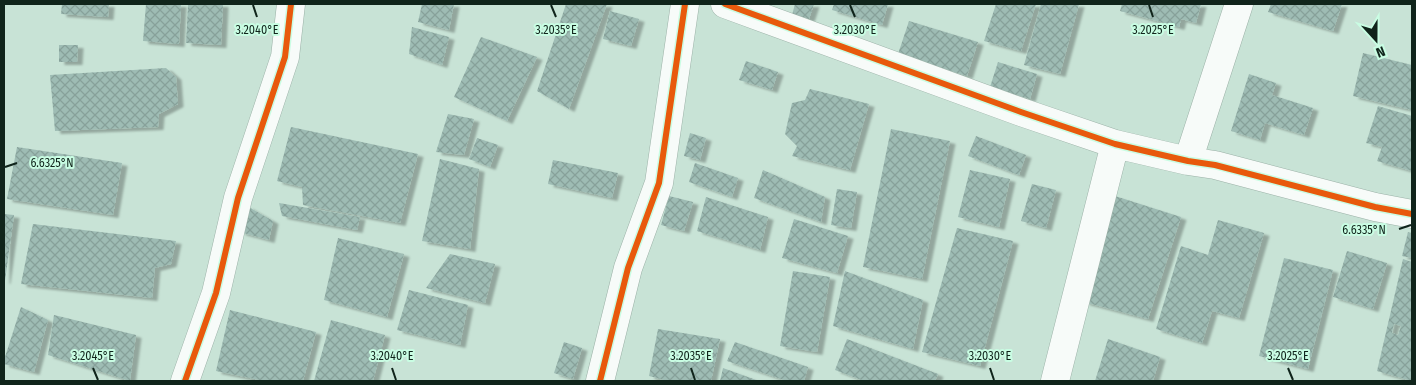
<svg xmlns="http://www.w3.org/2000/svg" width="1416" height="385" viewBox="0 0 1416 385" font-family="'Fira Sans Condensed',sans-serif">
<defs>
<pattern id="building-cross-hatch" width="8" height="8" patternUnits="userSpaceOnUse" patternTransform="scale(1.25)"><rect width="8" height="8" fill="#9ebcb4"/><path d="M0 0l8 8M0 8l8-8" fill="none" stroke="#87a19a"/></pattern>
<filter id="shadow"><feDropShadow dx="5.5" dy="3" stdDeviation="1" flood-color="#0004"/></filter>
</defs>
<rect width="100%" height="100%" fill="#c8e3d6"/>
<path fill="url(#building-cross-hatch)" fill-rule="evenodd" filter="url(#shadow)" d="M 62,4 L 109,4 L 108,17 L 61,14 Z
M 146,4 L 181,4 L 179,44 L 143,41 Z
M 188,4 L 223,4 L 221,45 L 186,43 Z
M 422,4 L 454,4 L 449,30 L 418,22 Z
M 566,4 L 607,4 L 569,109 L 537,91 Z
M 795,4 L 814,4 L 809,19 L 792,15 Z
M 834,4 L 888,4 L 882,25 L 832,10 Z
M 996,4 L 1036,4 L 1021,51 L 984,41 Z
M 1041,4 L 1079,4 L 1060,74 L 1024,65 Z
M 1122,4 L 1201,4 L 1196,23 L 1181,19 L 1179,27 L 1120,11 Z
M 1271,4 L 1342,4 L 1333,31 L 1268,12 Z
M 610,11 L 639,19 L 631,46 L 603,39 Z
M 909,21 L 978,42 L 967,76 L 898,54 Z
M 412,27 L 449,37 L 442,65 L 409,54 Z
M 481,37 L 537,57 L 507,121 L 454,97 Z
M 59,45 L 78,45 L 77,62 L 59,62 Z
M 1363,53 L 1412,65 L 1412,110 L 1353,96 Z
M 746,61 L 778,72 L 772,90 L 739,80 Z
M 998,62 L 1037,74 L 1030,99 L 990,87 Z
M 166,68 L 176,77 L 178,104 L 159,114 L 158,127 L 55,131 L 50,75 Z
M 1249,74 L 1276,83 L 1272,95 L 1313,108 L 1304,135 L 1265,123 L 1260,140 L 1231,131 Z
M 810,89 L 869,104 L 850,170 L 792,156 L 797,146 L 785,134 L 792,103 L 805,100 Z
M 1378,106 L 1412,116 L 1412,171 L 1377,161 L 1382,147 L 1366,143 Z
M 448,114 L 474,119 L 464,155 L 436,152 Z
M 291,127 L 418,154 L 400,223 L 303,205 L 302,187 L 277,181 Z
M 891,129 L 950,141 L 922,279 L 863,267 Z
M 690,133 L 706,138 L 700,160 L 684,156 Z
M 976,136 L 1026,155 L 1019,175 L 968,156 Z
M 477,138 L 498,145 L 490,167 L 469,159 Z
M 17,147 L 122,163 L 113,215 L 7,199 Z
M 440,159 L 479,169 L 470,249 L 422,241 Z
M 553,160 L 618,173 L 612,198 L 548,184 Z
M 695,163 L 738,178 L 732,197 L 689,182 Z
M 763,170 L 825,197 L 821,222 L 754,198 Z
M 970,170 L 1010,179 L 999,227 L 958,217 Z
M 1032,184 L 1056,190 L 1046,228 L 1021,221 Z
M 837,189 L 857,192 L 851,228 L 831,225 Z
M 669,196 L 693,202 L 684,231 L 661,225 Z
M 1115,196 L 1181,217 L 1148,319 L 1084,302 Z
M 706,197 L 768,217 L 760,250 L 697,231 Z
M 279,203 L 360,217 L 357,230 L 282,216 Z
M 247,206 L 273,221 L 269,240 L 240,232 Z
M 4,214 L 14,215 L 5,281 L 4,281 Z
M 794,219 L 848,236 L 837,273 L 782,258 Z
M 1218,220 L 1264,233 L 1239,318 L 1212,311 L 1202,343 L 1156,329 L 1181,246 L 1208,255 Z
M 33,224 L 176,241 L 171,264 L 155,268 L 152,298 L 21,284 Z
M 957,228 L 1013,241 L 980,366 L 922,352 Z
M 1408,232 L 1412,233 L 1412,258 L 1402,256 Z
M 338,238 L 404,254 L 387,317 L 324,300 Z
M 1347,251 L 1387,263 L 1373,309 L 1333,297 Z
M 450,254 L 495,264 L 485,303 L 426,288 Z
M 1284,258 L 1333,270 L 1308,369 L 1259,356 Z
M 1403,259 L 1412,262 L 1412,381 L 1377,371 ZM 1394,324 L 1401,326 L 1398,335 L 1392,333 Z
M 793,271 L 830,277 L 817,352 L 780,346 Z
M 845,271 L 923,300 L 913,349 L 833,326 Z
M 409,290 L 468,305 L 460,345 L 397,330 Z
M 21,307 L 48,320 L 34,372 L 4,364 L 4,360 Z
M 230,310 L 316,332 L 303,381 L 264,381 L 216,371 Z
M 54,315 L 136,335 L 130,381 L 48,355 Z
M 331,320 L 385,335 L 373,381 L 314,381 Z
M 658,329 L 720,339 L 711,381 L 668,381 L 649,376 Z
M 847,339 L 938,374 L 935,381 L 864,381 L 835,370 Z
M 1108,339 L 1160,357 L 1153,381 L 1095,381 Z
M 564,342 L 582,348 L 573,379 L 554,373 Z
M 735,342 L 808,367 L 804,381 L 787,381 L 727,361 Z
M 723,368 L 759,381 L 720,381 Z"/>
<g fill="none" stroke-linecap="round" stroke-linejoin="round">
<g stroke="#9bb1a7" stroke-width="29">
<path id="minor" d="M 725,4 L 1021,112 L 1115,144 L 1188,161 L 1215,165 L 1375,207 L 1412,214
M 1188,161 L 1239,4
M 185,381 L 216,293 L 238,198 L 285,57 L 291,4
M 600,381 L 628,268 L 659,183 L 685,4
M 1055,381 L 1115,144"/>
</g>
<use href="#minor" stroke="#f7fbf9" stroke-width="28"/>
<g stroke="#c9fde3" stroke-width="9">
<path id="cycleway" d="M 725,4 L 1021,112 L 1115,144 L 1188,161 L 1215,165 L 1375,207 L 1412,214
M 185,381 L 216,293 L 238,198 L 285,57 L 291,4
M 600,381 L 628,268 L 659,183 L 685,4"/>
</g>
<use href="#cycleway" stroke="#e8590c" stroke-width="6"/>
</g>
<path fill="none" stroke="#10241b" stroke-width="2" d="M 253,5 L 257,17M 551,5 L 556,17M 850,5 L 855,17M 1149,5 L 1153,17M 5,167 L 17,163M 1399,229 L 1411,225M 93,368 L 98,380M 392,368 L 396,380M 691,368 L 695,380M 990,368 L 994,380M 1288,368 L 1293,380"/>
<g font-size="12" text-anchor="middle" fill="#10241b" stroke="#c9fde3" stroke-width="4" stroke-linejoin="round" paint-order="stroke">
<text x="1153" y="34">3.2025°E</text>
<text x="257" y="34">3.2040°E</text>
<text x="556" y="34">3.2035°E</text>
<text x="855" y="34">3.2030°E</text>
<text x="52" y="167">6.6325°N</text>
<text x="1364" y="234">6.6335°N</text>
<text x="93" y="360">3.2045°E</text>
<text x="392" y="360">3.2040°E</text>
<text x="691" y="360">3.2035°E</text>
<text x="990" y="360">3.2030°E</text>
<text x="1288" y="360">3.2025°E</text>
</g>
<rect width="1416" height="385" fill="none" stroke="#10241b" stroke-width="10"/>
<g transform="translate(1376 40) rotate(159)" stroke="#c9fde3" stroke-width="4" paint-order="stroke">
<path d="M0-4L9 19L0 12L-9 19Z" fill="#10241b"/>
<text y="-8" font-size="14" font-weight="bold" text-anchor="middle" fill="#10241b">N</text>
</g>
</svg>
